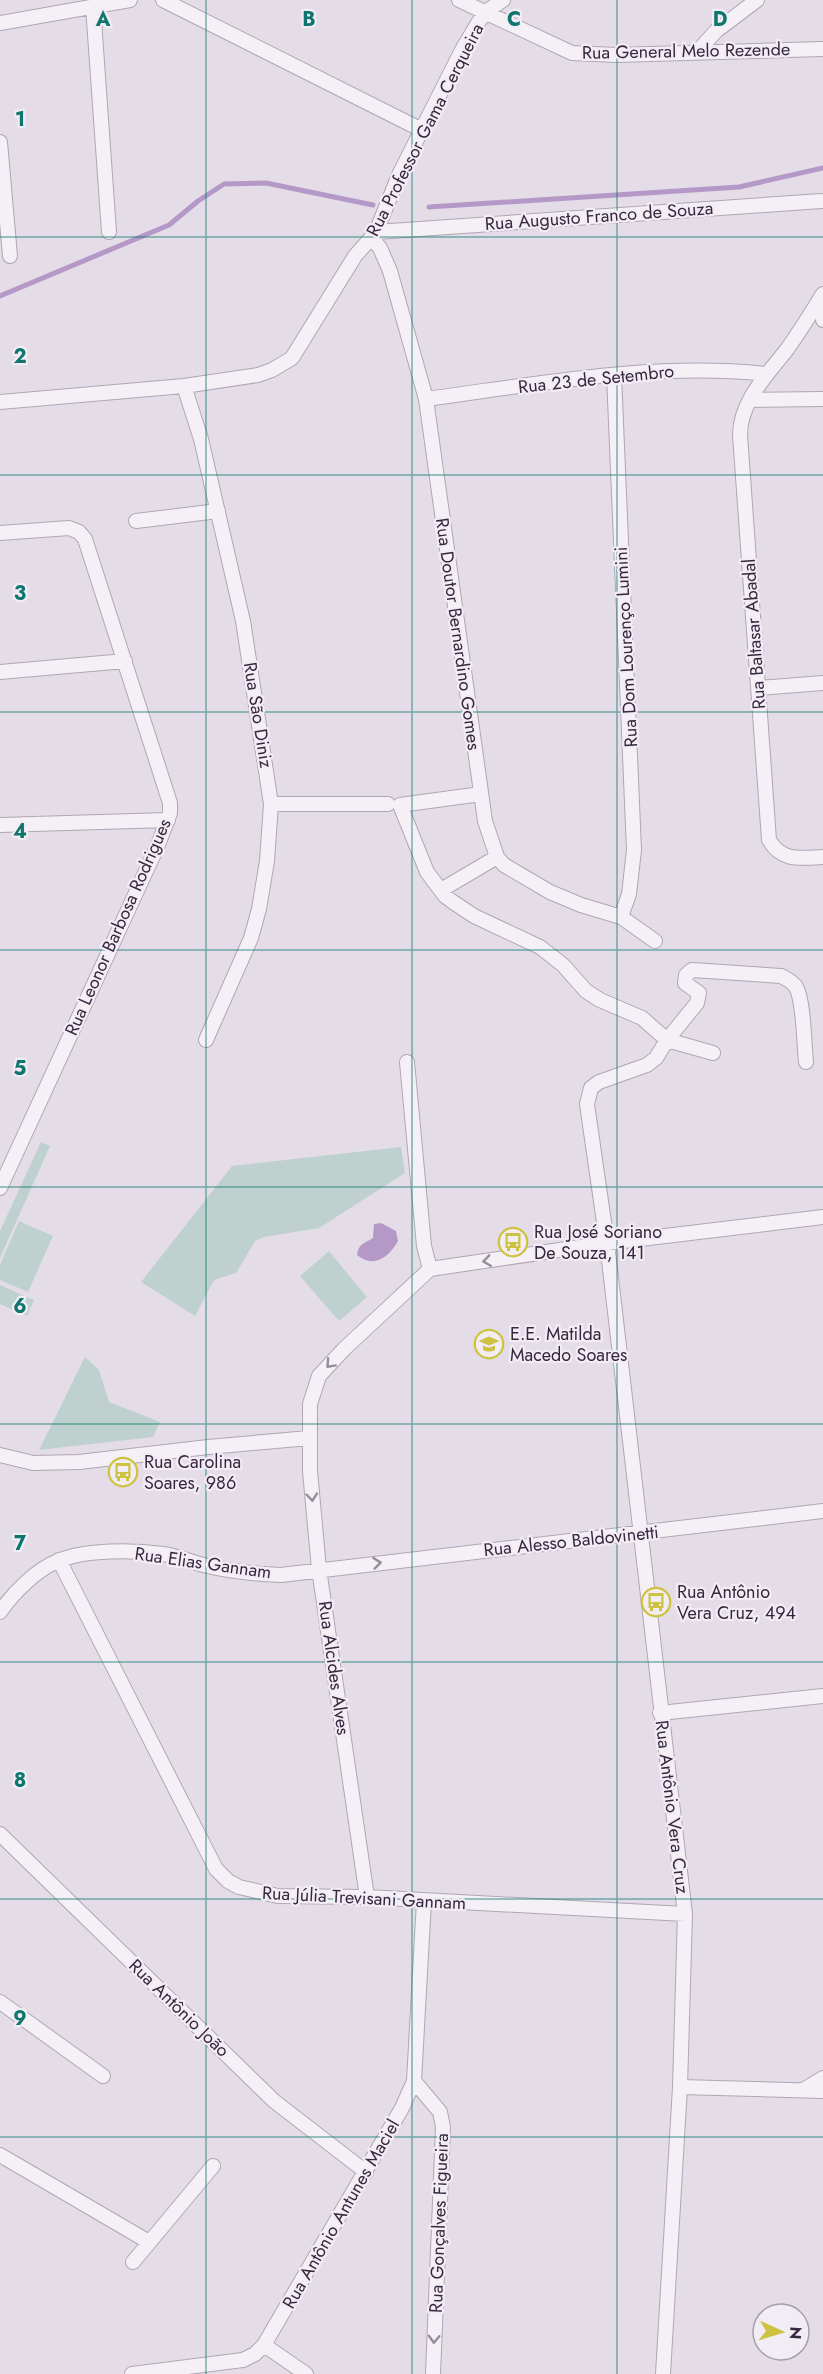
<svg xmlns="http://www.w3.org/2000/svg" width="823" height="2374" viewBox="0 0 823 2374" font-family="Jost,sans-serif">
<rect width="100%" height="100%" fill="#e4dde7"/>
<path fill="#bed1ce" d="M 41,1142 L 50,1146 L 0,1258 L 0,1231 Z
M 401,1147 L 405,1173 L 319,1228 L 264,1237 L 255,1241 L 236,1273 L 214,1280 L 195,1316 L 141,1282 L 232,1166 Z
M 19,1221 L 53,1236 L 28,1292 L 0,1280 L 0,1265 Z
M 329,1251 L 367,1297 L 339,1321 L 300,1276 Z
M 0,1285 L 34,1300 L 27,1316 L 0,1304 Z
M 85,1357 L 99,1370 L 109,1402 L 160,1422 L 153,1437 L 39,1450 Z"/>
<path fill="#b498c8" d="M 381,1223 L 396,1231 L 398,1241 C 389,1257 374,1269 357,1255 C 358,1244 365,1243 373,1238 L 374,1224 Z"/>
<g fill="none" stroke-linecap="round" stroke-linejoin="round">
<path stroke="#b498c8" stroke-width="5" d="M 429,207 L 739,187 L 823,168
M 0,296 L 169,225 L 198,201 L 224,184 L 266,183 L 373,205"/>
<g stroke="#b0a6b4" stroke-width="16">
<path id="street" d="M 163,0 L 422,130
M 459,0 L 572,53 L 616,55 L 823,49
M 93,6 L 109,232
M 0,23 L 130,0
M 697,52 L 716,31 L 757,0
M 0,142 L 10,256
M 376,232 L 821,201
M 372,238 L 380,248 L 390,271 L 426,399 L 485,821 L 497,857 L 504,865 L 550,892 L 581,905 L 621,917 L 655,941
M 823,294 C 812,312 800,331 788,348 C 768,374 740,401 740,435 L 769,840 C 782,862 800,858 823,857
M 821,297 L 823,320
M 614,375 L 634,850 L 629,894 L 621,917
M 184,386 L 201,439 L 243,621 L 271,804 L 267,861 L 259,909 L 251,938 L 206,1040
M 426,399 C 539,384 653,362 767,374
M 750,400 L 823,399
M 0,402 L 184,386 L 258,375 L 272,370 L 292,358 L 355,256 L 376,232 L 399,175 L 463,48 L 484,13 L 503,0
M 136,521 L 218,511
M 0,533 L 69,528 L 79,532 L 85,539 L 170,803 L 170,813 L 158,845 L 0,1188
M 0,672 L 125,661
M 759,688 L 823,683
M 481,794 L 400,805 L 427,872 L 445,896 L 453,902 L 474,916 L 540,947 L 563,965 L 586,991 L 600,1000 L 642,1018 L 667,1040 L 713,1053
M 271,804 L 388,804
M 0,825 L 168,820
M 441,890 L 497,857
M 407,1062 L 424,1246 L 430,1269
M 0,1455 L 33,1463 L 79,1462 L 208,1447 L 309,1438
M 59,1560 L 216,1869 L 228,1881 L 239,1887 L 278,1896 L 367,1897 L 685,1914
M 0,1612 C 13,1593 37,1569 58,1561 C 86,1549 134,1550 163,1554 C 178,1556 193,1563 208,1566 C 232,1572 256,1574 281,1575 L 823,1511
M 660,1713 L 823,1696
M 0,1834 L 274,2101 L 366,2172
M 367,1897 L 319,1569 L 310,1471 L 310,1404 L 319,1376 L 344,1349 L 430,1269 L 607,1243 L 823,1217
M 0,2002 L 103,2076
M 414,2081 L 440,2112 L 443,2127 L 433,2374
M 680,2087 L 823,2091
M 803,2090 L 823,2078
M 0,2155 L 149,2242
M 133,2262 L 213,2166
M 264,2345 L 306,2374
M 132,2374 L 243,2360 L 255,2354 L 264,2345 L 402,2108 L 414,2081 L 424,1901
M 663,2374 L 680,2087 L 685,1914 L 607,1243 L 587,1104 L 591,1088 L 599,1082 L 647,1065 L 656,1058 L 667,1040 L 697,1003 L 699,993 L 685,983 L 686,975 L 692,970 L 781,976 C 787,979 792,981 796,987 C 804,1001 804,1045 806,1062"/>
</g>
<use href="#street" stroke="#f4f0f5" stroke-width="14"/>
</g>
<defs><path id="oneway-chevron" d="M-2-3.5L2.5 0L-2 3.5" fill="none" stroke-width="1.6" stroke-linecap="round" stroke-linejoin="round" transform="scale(1.5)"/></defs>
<g stroke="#968c9a">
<use href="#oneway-chevron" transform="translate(487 1261) rotate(172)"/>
<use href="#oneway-chevron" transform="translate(330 1364) rotate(133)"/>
<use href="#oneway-chevron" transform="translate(312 1497) rotate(85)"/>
<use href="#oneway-chevron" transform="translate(377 1563) rotate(-6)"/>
<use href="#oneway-chevron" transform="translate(434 2339) rotate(92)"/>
</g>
<path fill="none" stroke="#0f766e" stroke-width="1.5" stroke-opacity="0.55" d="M 206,0 L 206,2374M 412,0 L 412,2374M 617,0 L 617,2374M 0,237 L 823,237M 0,475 L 823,475M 0,712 L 823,712M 0,950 L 823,950M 0,1187 L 823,1187M 0,1424 L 823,1424M 0,1662 L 823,1662M 0,1899 L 823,1899M 0,2137 L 823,2137"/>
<defs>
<g id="bus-ring" transform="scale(1.5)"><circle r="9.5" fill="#f2ecf5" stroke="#cec340" stroke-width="1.5"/><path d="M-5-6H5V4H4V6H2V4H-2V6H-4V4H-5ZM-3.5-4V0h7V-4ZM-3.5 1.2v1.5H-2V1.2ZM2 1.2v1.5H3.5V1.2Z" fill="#cec340"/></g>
<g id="school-ring" transform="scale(1.5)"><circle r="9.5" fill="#f2ecf5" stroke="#cec340" stroke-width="1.5"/><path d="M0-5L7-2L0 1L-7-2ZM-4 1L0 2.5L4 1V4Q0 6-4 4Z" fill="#cec340"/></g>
</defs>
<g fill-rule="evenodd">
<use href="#bus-ring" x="513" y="1242"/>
<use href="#school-ring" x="489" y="1344"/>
<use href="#bus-ring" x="123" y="1472"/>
<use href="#bus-ring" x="656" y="1602"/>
</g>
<g text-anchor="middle" stroke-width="4.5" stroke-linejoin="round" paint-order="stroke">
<g font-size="18" fill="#37273e" stroke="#f2ecf5">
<text transform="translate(686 51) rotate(-1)" y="6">Rua General Melo Rezende</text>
<text transform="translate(425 130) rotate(-63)" y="6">Rua Professor Gama Cerqueira</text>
<text transform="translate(599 216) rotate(-4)" y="6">Rua Augusto Franco de Souza</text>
<text transform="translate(596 379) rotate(-6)" y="6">Rua 23 de Setembro</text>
<text transform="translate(458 634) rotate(82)" y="6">Rua Doutor Bernardino Gomes</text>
<text transform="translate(754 634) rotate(-94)" y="6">Rua Baltasar Abadal</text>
<text transform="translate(626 647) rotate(-93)" y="6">Rua Dom Lourenço Lumini</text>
<text transform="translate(258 715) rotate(81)" y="6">Rua São Diniz</text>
<text transform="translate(118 927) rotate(-66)" y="6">Rua Leonor Barbosa Rodrigues</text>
<text transform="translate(571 1541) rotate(-6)" y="6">Rua Alesso Baldovinetti</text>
<text transform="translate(203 1563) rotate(8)" y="6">Rua Elias Gannam</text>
<text transform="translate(334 1668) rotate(82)" y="6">Rua Alcides Alves</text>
<text transform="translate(672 1807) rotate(83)" y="6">Rua Antônio Vera Cruz</text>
<text transform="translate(364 1898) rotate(3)" y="6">Rua Júlia Trevisani Gannam</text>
<text transform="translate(179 2008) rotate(44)" y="6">Rua Antônio João</text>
<text transform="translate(341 2214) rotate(-60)" y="6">Rua Antônio Antunes Maciel</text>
<text transform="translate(439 2223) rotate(-88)" y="6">Rua Gonçalves Figueira</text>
</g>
<g font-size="18" fill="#37273e" stroke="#f2ecf5" text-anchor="start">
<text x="534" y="1238">Rua José Soriano<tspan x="534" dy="21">De Souza, 141</tspan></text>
<text x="510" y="1340">E.E. Matilda<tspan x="510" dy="21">Macedo Soares</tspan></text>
<text x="144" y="1468">Rua Carolina<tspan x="144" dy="21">Soares, 986</tspan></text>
<text x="677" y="1598">Rua Antônio<tspan x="677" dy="21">Vera Cruz, 494</tspan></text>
</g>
</g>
<g font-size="20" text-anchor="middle" font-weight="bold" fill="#0f766e" stroke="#f2ecf5" stroke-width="4.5" stroke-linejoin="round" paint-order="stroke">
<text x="103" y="26">A</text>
<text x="309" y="26">B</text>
<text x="514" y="26">C</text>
<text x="720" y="26">D</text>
<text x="20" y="126">1</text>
<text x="20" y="363">2</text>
<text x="20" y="600">3</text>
<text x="20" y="838">4</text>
<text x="20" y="1075">5</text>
<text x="20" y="1313">6</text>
<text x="20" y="1550">7</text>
<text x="20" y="1787">8</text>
<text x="20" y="2025">9</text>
</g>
<g transform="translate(781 2332) rotate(94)"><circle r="28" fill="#f2ecf5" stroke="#a79dac" stroke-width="1.5"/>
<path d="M0-4.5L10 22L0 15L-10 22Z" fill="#cec340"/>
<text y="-9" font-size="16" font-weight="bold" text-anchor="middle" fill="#37273e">N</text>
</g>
</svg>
